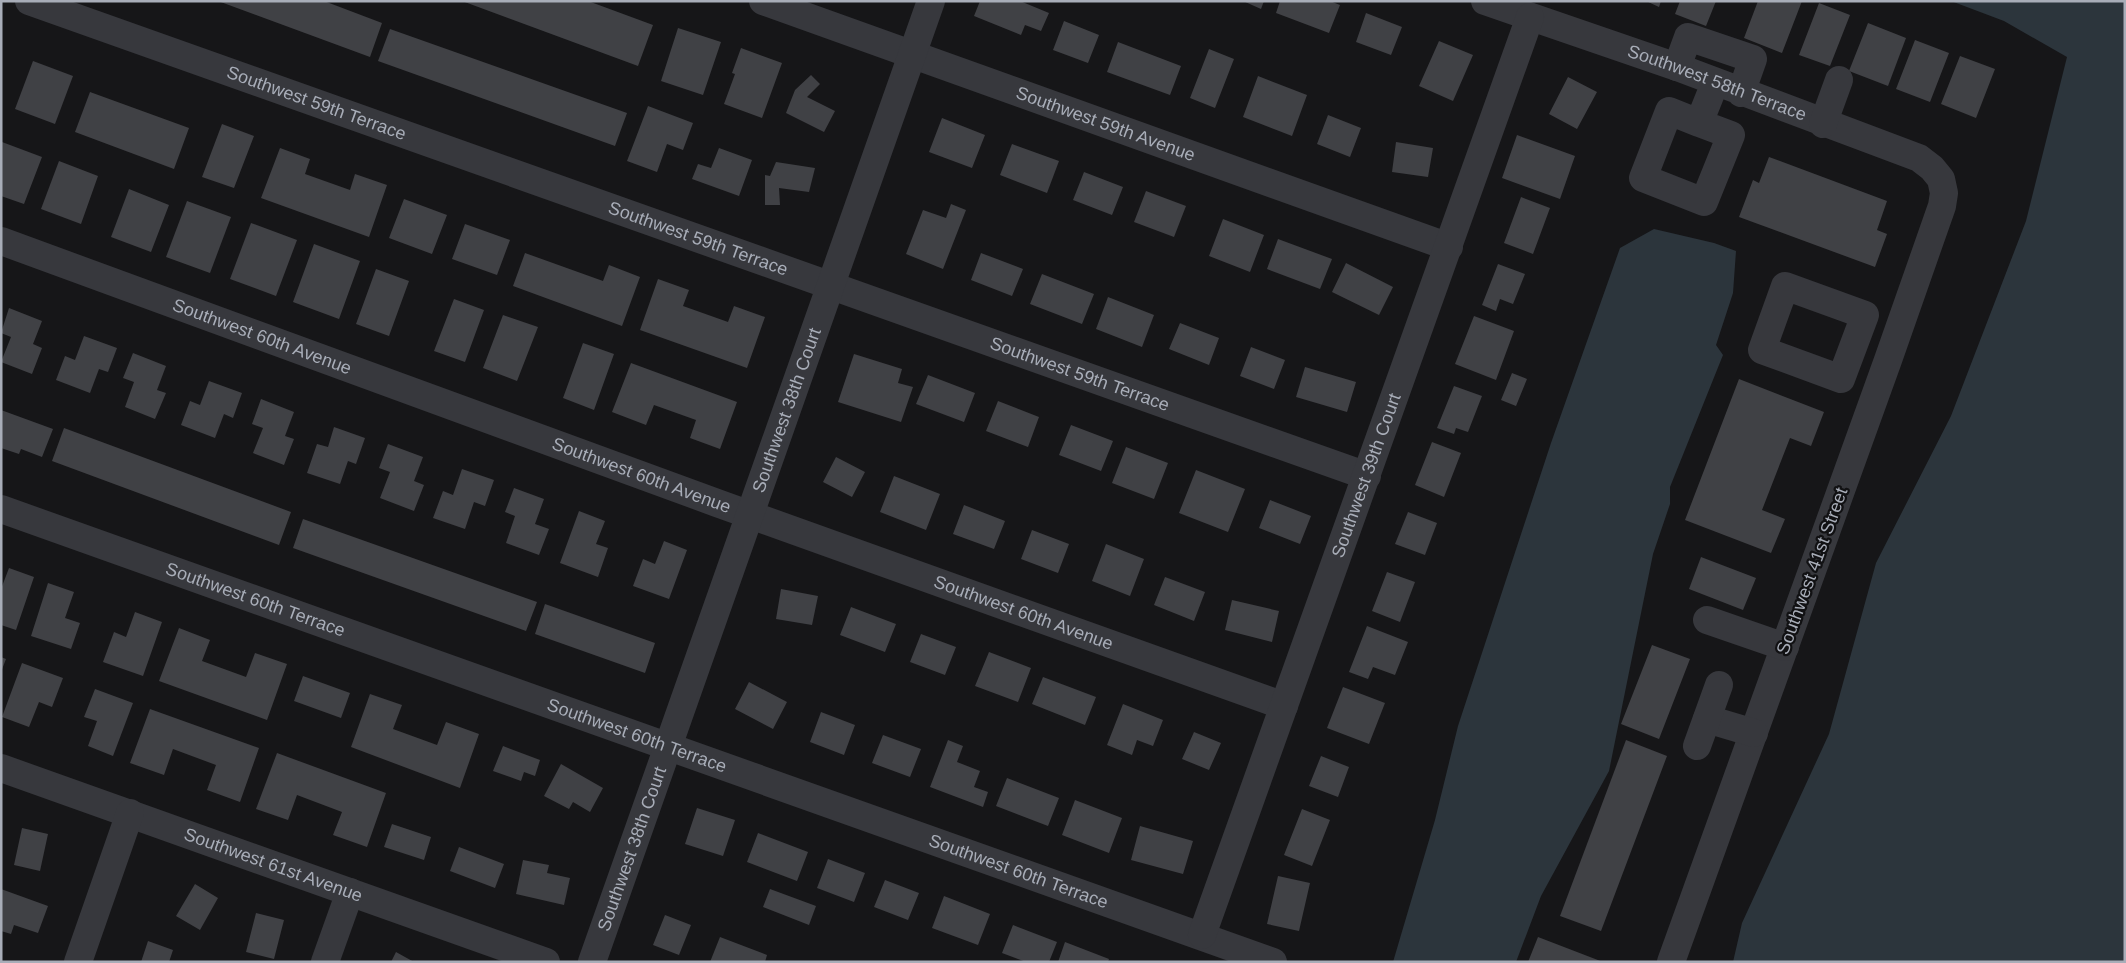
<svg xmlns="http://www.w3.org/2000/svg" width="2126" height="963" viewBox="0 0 2126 963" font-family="Helvetica,sans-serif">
<rect width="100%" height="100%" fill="#161618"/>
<path fill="#2c353c" d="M 1951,1 L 2125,1 L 2125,962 L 1733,962 L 1742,923 L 1829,734 L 1876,563 L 1951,416 L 2026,221 L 2067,57 L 2004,21 Z
M 1654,229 L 1714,243 L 1736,251 L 1733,293 L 1716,345 L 1723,355 L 1670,487 L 1670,504 L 1653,554 L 1609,771 L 1541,896 L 1516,962 L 1393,962 L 1435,820 L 1458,726 L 1551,443 L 1620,248 Z"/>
<path fill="#404145" d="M 218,1 L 324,1 L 382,23 L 370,57 Z
M 462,1 L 588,1 L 653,25 L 638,66 Z
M 980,1 L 1020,1 L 1049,13 L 1041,31 L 1025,25 L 1021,35 L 974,16 Z
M 1243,1 L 1264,1 L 1261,9 Z
M 1280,1 L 1330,1 L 1340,5 L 1329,33 L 1276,13 Z
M 1646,1 L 1661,1 L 1659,7 Z
M 1680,1 L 1716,1 L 1706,26 L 1675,14 Z
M 1758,1 L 1802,1 L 1782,53 L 1744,38 Z
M 1819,3 L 1850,15 L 1830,66 L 1799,55 Z
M 1366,13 L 1402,27 L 1391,55 L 1356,42 Z
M 1064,21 L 1099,35 L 1088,63 L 1053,50 Z
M 1868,23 L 1906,38 L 1888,86 L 1849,71 Z
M 678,28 L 721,42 L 703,95 L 661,81 Z
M 390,29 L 627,113 L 615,146 L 378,61 Z
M 1915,40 L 1949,53 L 1930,102 L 1896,89 Z
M 1439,41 L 1473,55 L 1453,101 L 1419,86 Z
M 1118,42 L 1181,66 L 1170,95 L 1107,72 Z
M 741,48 L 782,63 L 762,118 L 724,104 L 735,74 L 732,73 Z
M 1209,49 L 1234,59 L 1215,108 L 1190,98 Z
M 1960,56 L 1995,69 L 1976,118 L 1941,104 Z
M 33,61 L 73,76 L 55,124 L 15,109 Z
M 811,75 L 820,84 L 807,97 L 835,111 L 824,132 L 786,113 L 795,90 Z
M 1258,76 L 1307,95 L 1292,136 L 1243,117 Z
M 1568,77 L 1597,92 L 1577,129 L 1549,114 Z
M 90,92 L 189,128 L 174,169 L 75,132 Z
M 648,106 L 693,123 L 683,150 L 667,144 L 657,172 L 627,161 Z
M 1328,115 L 1361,128 L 1350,157 L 1317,144 Z
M 942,118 L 985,135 L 972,168 L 929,152 Z
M 222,124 L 254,136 L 234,188 L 202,177 Z
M 1517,135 L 1575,156 L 1560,199 L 1502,178 Z
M 2,142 L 42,157 L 24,204 L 1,196 Z
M 1396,142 L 1433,148 L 1428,177 L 1392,172 Z
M 1012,144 L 1059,161 L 1047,193 L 1000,175 Z
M 280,148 L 310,159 L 305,174 L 350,190 L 355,174 L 387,185 L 369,237 L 261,198 Z
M 719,148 L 752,160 L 739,196 L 692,179 L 698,164 L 711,168 Z
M 1769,157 L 1887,201 L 1877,230 L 1887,234 L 1875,267 L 1739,217 L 1753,180 L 1759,183 Z
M 59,161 L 98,176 L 81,224 L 41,209 Z
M 776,162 L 815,168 L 809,192 L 779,188 L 780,205 L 765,205 L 765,175 L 770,176 Z
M 1084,172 L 1123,187 L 1112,215 L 1073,200 Z
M 129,189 L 169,205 L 151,252 L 111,237 Z
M 1146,191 L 1186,206 L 1174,237 L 1134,222 Z
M 1521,197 L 1550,208 L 1533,254 L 1504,243 Z
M 404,199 L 447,215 L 432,254 L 389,238 Z
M 187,201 L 231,217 L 210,273 L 166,257 Z
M 951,204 L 966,210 L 943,269 L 906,254 L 923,210 L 946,218 Z
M 1223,219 L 1264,235 L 1250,272 L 1209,256 Z
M 251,223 L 297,240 L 276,296 L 230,279 Z
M 465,224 L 510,240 L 497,275 L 452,259 Z
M 1278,239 L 1332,259 L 1320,289 L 1267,269 Z
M 314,244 L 360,261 L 339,319 L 293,302 Z
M 525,253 L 603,281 L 609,265 L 640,277 L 622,326 L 513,286 Z
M 981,253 L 1023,269 L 1012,296 L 971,280 Z
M 1346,263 L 1393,287 L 1379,315 L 1332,292 Z
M 1498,264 L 1525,274 L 1513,304 L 1500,299 L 1496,311 L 1482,305 Z
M 376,269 L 409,281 L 389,336 L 356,324 Z
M 1042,274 L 1094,294 L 1082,324 L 1030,304 Z
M 658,279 L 689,290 L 683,306 L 728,322 L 734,306 L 765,317 L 747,368 L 640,330 Z
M 1108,297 L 1154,315 L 1142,347 L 1096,329 Z
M 454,299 L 484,310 L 465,362 L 434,351 Z
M 9,308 L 42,321 L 33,344 L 42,348 L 32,374 L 1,362 L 11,337 L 1,333 Z
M 503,315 L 538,327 L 517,381 L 483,368 Z
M 1474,316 L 1514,331 L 1496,380 L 1455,364 Z
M 1180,323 L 1219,338 L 1209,365 L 1169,349 Z
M 84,336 L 117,348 L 108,372 L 99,369 L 90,393 L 56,380 L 65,356 L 75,360 Z
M 583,343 L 614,354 L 594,410 L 563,398 Z
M 1251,347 L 1285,360 L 1274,389 L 1240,376 Z
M 133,353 L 166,366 L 157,390 L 166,393 L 155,419 L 125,407 L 134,382 L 123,378 Z
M 854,354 L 902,369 L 898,383 L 913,387 L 901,422 L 838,402 Z
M 631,363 L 737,402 L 720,449 L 690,438 L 696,420 L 654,405 L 646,425 L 612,412 Z
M 1305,367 L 1356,382 L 1347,412 L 1296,397 Z
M 1512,373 L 1527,379 L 1516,406 L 1501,400 Z
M 928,375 L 975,393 L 964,422 L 916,404 Z
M 1739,379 L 1824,412 L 1811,446 L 1790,438 L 1762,510 L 1785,519 L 1771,553 L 1685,520 Z
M 209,381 L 242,393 L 233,418 L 224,414 L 215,438 L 181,425 L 190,401 L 200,405 Z
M 1454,386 L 1482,396 L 1468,432 L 1456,428 L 1454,434 L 1437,428 Z
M 261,399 L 294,412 L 285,436 L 294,439 L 284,465 L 253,453 L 263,428 L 252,424 Z
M 998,401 L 1039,417 L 1028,447 L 986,431 Z
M 1,410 L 53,429 L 42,457 L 21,449 L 19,454 L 1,448 Z
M 1071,425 L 1113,441 L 1101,471 L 1059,455 Z
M 334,427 L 365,438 L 356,464 L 348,461 L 340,484 L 307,473 L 317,444 L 328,447 Z
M 64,428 L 291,512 L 279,545 L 52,461 Z
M 1432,442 L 1461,453 L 1444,497 L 1415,485 Z
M 388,444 L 423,457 L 414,481 L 424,485 L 414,511 L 380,498 L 390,472 L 379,468 Z
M 1126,447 L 1168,463 L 1154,499 L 1112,483 Z
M 836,457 L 865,472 L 852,497 L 823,482 Z
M 462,469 L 494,480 L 485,506 L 474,502 L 465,529 L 433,518 L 443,491 L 453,495 Z
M 1196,470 L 1245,489 L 1228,532 L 1179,513 Z
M 894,476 L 940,494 L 926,530 L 880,512 Z
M 514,488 L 544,499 L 535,524 L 549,529 L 539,555 L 506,543 L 515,516 L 505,512 Z
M 1270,500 L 1311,516 L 1300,544 L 1259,528 Z
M 964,505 L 1005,521 L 994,549 L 953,534 Z
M 579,511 L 605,521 L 596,544 L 608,548 L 598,577 L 560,563 Z
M 1408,512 L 1437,523 L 1425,555 L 1395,544 Z
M 303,519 L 537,602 L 526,631 L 293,548 Z
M 1032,530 L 1069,544 L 1058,573 L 1021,559 Z
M 664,541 L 687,550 L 669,599 L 633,586 L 643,559 L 655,564 Z
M 1106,544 L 1144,559 L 1130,596 L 1092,581 Z
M 1701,557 L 1756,578 L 1743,610 L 1689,589 Z
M 9,568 L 34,577 L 16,630 L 1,625 L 1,589 Z
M 1387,572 L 1415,582 L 1400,622 L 1372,611 Z
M 1165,577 L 1205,592 L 1194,621 L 1154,605 Z
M 48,583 L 74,592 L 65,618 L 80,623 L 71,649 L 31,636 Z
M 781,589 L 818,596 L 812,625 L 776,619 Z
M 1232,600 L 1279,611 L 1272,642 L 1225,630 Z
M 545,604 L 655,643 L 645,673 L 535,634 Z
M 851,607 L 896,624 L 885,652 L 840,635 Z
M 135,612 L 162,622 L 143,676 L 103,662 L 114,632 L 126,637 Z
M 1367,626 L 1408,642 L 1395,675 L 1373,667 L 1368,679 L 1349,672 Z
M 179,628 L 210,640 L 202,661 L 246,677 L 255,653 L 287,664 L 267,720 L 159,681 Z
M 921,634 L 956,647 L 945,675 L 910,662 Z
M 1652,645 L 1690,659 L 1659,739 L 1621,724 Z
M 989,652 L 1031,668 L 1018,702 L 975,686 Z
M 1,657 L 6,659 L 1,672 Z
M 22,663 L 63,678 L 52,707 L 39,702 L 29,727 L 2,717 Z
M 303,676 L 350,693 L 341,718 L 294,701 Z
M 1043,677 L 1096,697 L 1085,725 L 1032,704 Z
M 749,682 L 787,702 L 773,729 L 735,709 Z
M 1343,687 L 1385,703 L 1369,744 L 1327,728 Z
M 95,689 L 133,703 L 113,756 L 88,746 L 97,721 L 84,717 Z
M 370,694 L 402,705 L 393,729 L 437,745 L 446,722 L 479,734 L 460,788 L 351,747 Z
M 1123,704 L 1163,720 L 1153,746 L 1137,740 L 1132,755 L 1107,745 Z
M 150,709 L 259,748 L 240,802 L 207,790 L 216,765 L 173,749 L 164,775 L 130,763 Z
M 821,712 L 855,725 L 844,755 L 810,742 Z
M 1194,732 L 1221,743 L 1209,770 L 1182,759 Z
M 883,735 L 921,749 L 910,777 L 872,763 Z
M 948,740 L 963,746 L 957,762 L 980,771 L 974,787 L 988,792 L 983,807 L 930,787 Z
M 1626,740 L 1667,756 L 1601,931 L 1560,916 Z
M 503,746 L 540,760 L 535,776 L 524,772 L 521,781 L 493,771 Z
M 277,753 L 386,793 L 367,847 L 333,835 L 342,812 L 297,795 L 288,820 L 256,809 Z
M 1321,756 L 1349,767 L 1338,797 L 1309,786 Z
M 561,764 L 603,788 L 590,812 L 573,802 L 569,809 L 544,796 Z
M 1007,778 L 1059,798 L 1048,826 L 996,806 Z
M 1075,800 L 1122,818 L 1109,853 L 1062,835 Z
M 697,808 L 735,820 L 723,856 L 685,844 Z
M 1302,809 L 1330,820 L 1312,866 L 1284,855 Z
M 392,824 L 431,837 L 424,860 L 384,847 Z
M 1140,826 L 1193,841 L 1183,874 L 1131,860 Z
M 22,828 L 48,834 L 40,871 L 14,865 Z
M 758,833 L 808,852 L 797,881 L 747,862 Z
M 459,847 L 504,864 L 495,888 L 450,871 Z
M 828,859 L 865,873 L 854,902 L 817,888 Z
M 523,860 L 549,865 L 547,873 L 570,878 L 564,905 L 516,894 Z
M 1278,876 L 1310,883 L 1299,931 L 1267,924 Z
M 885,880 L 919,893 L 908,920 L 874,907 Z
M 195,884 L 218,898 L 200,930 L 176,916 Z
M 1,889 L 48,906 L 38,933 L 14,925 L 11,934 L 1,931 Z
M 770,889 L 816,906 L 809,925 L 763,907 Z
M 944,896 L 990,914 L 978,945 L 932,928 Z
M 256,913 L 284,920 L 274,959 L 246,952 Z
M 665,915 L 691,925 L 679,955 L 653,945 Z
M 1013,925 L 1057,942 L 1049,962 L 1026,962 L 1002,953 Z
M 720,937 L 767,955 L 765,962 L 710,962 Z
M 1538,937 L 1603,962 L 1528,962 Z
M 148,941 L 173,950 L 169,962 L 141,962 Z
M 1065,942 L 1109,959 L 1108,962 L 1058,962 Z
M 396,952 L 414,962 L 391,962 Z"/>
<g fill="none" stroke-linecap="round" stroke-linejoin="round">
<g stroke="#37383d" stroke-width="28">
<path id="s1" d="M 29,1 L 1367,476"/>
<path id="s2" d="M 763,1 L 1449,247"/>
<path id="s3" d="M 1485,1 L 1677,67 L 1919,158 L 1932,168 L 1941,179 L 1944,193 L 1942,206 L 1888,360 L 1671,962"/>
<path d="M 1677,67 L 1688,37 L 1753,59 L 1741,93"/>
<path d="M 1699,123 L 1731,135 L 1704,202 L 1643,178 L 1669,111 L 1699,123 L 1715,83"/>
<path d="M 1823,124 L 1839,80"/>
<path id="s4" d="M 1,241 L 717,503 L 1284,706"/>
<path d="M 1785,286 L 1865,315 L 1841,379 L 1762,350 Z"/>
<path id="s5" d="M 1,509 L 1273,962"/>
<path d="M 1707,620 L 1785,647"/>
<path d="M 1707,719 L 1754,733"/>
<path d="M 1697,746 L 1719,685"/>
<path id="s6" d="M 1,768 L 546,962"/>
<path id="s7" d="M 1202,935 L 1530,17"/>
<path d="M 78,962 L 130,813"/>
<path d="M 325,962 L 350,892"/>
<path id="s8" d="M 592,962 L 931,1"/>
</g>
</g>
<g text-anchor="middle" stroke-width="4.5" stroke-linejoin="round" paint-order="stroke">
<g font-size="18" fill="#a8adb8" stroke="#111113">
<text dy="6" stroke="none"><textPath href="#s3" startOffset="246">Southwest 58th Terrace</textPath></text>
<text dy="6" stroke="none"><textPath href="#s1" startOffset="305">Southwest 59th Terrace</textPath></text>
<text dy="6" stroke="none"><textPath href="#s2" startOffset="364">Southwest 59th Avenue</textPath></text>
<text dy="6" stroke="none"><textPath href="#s1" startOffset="710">Southwest 59th Terrace</textPath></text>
<text dy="6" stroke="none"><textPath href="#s4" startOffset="278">Southwest 60th Avenue</textPath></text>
<text dy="6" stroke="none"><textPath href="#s1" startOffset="1115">Southwest 59th Terrace</textPath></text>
<text dy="6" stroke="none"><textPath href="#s8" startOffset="585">Southwest 38th Court</textPath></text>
<text dy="6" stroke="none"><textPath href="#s4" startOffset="682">Southwest 60th Avenue</textPath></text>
<text dy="6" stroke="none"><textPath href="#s7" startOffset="488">Southwest 39th Court</textPath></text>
<text transform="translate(1812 571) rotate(-70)" y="6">Southwest 41st Street</text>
<text dy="6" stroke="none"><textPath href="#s5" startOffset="270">Southwest 60th Terrace</textPath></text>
<text dy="6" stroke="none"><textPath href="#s4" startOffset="1088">Southwest 60th Avenue</textPath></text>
<text dy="6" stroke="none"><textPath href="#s5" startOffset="675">Southwest 60th Terrace</textPath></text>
<text dy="6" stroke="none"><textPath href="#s8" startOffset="120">Southwest 38th Court</textPath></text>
<text dy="6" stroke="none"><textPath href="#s6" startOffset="289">Southwest 61st Avenue</textPath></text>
<text dy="6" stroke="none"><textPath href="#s5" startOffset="1080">Southwest 60th Terrace</textPath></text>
</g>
</g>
<rect width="2126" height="963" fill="none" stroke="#a8adb8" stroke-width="5"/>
</svg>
